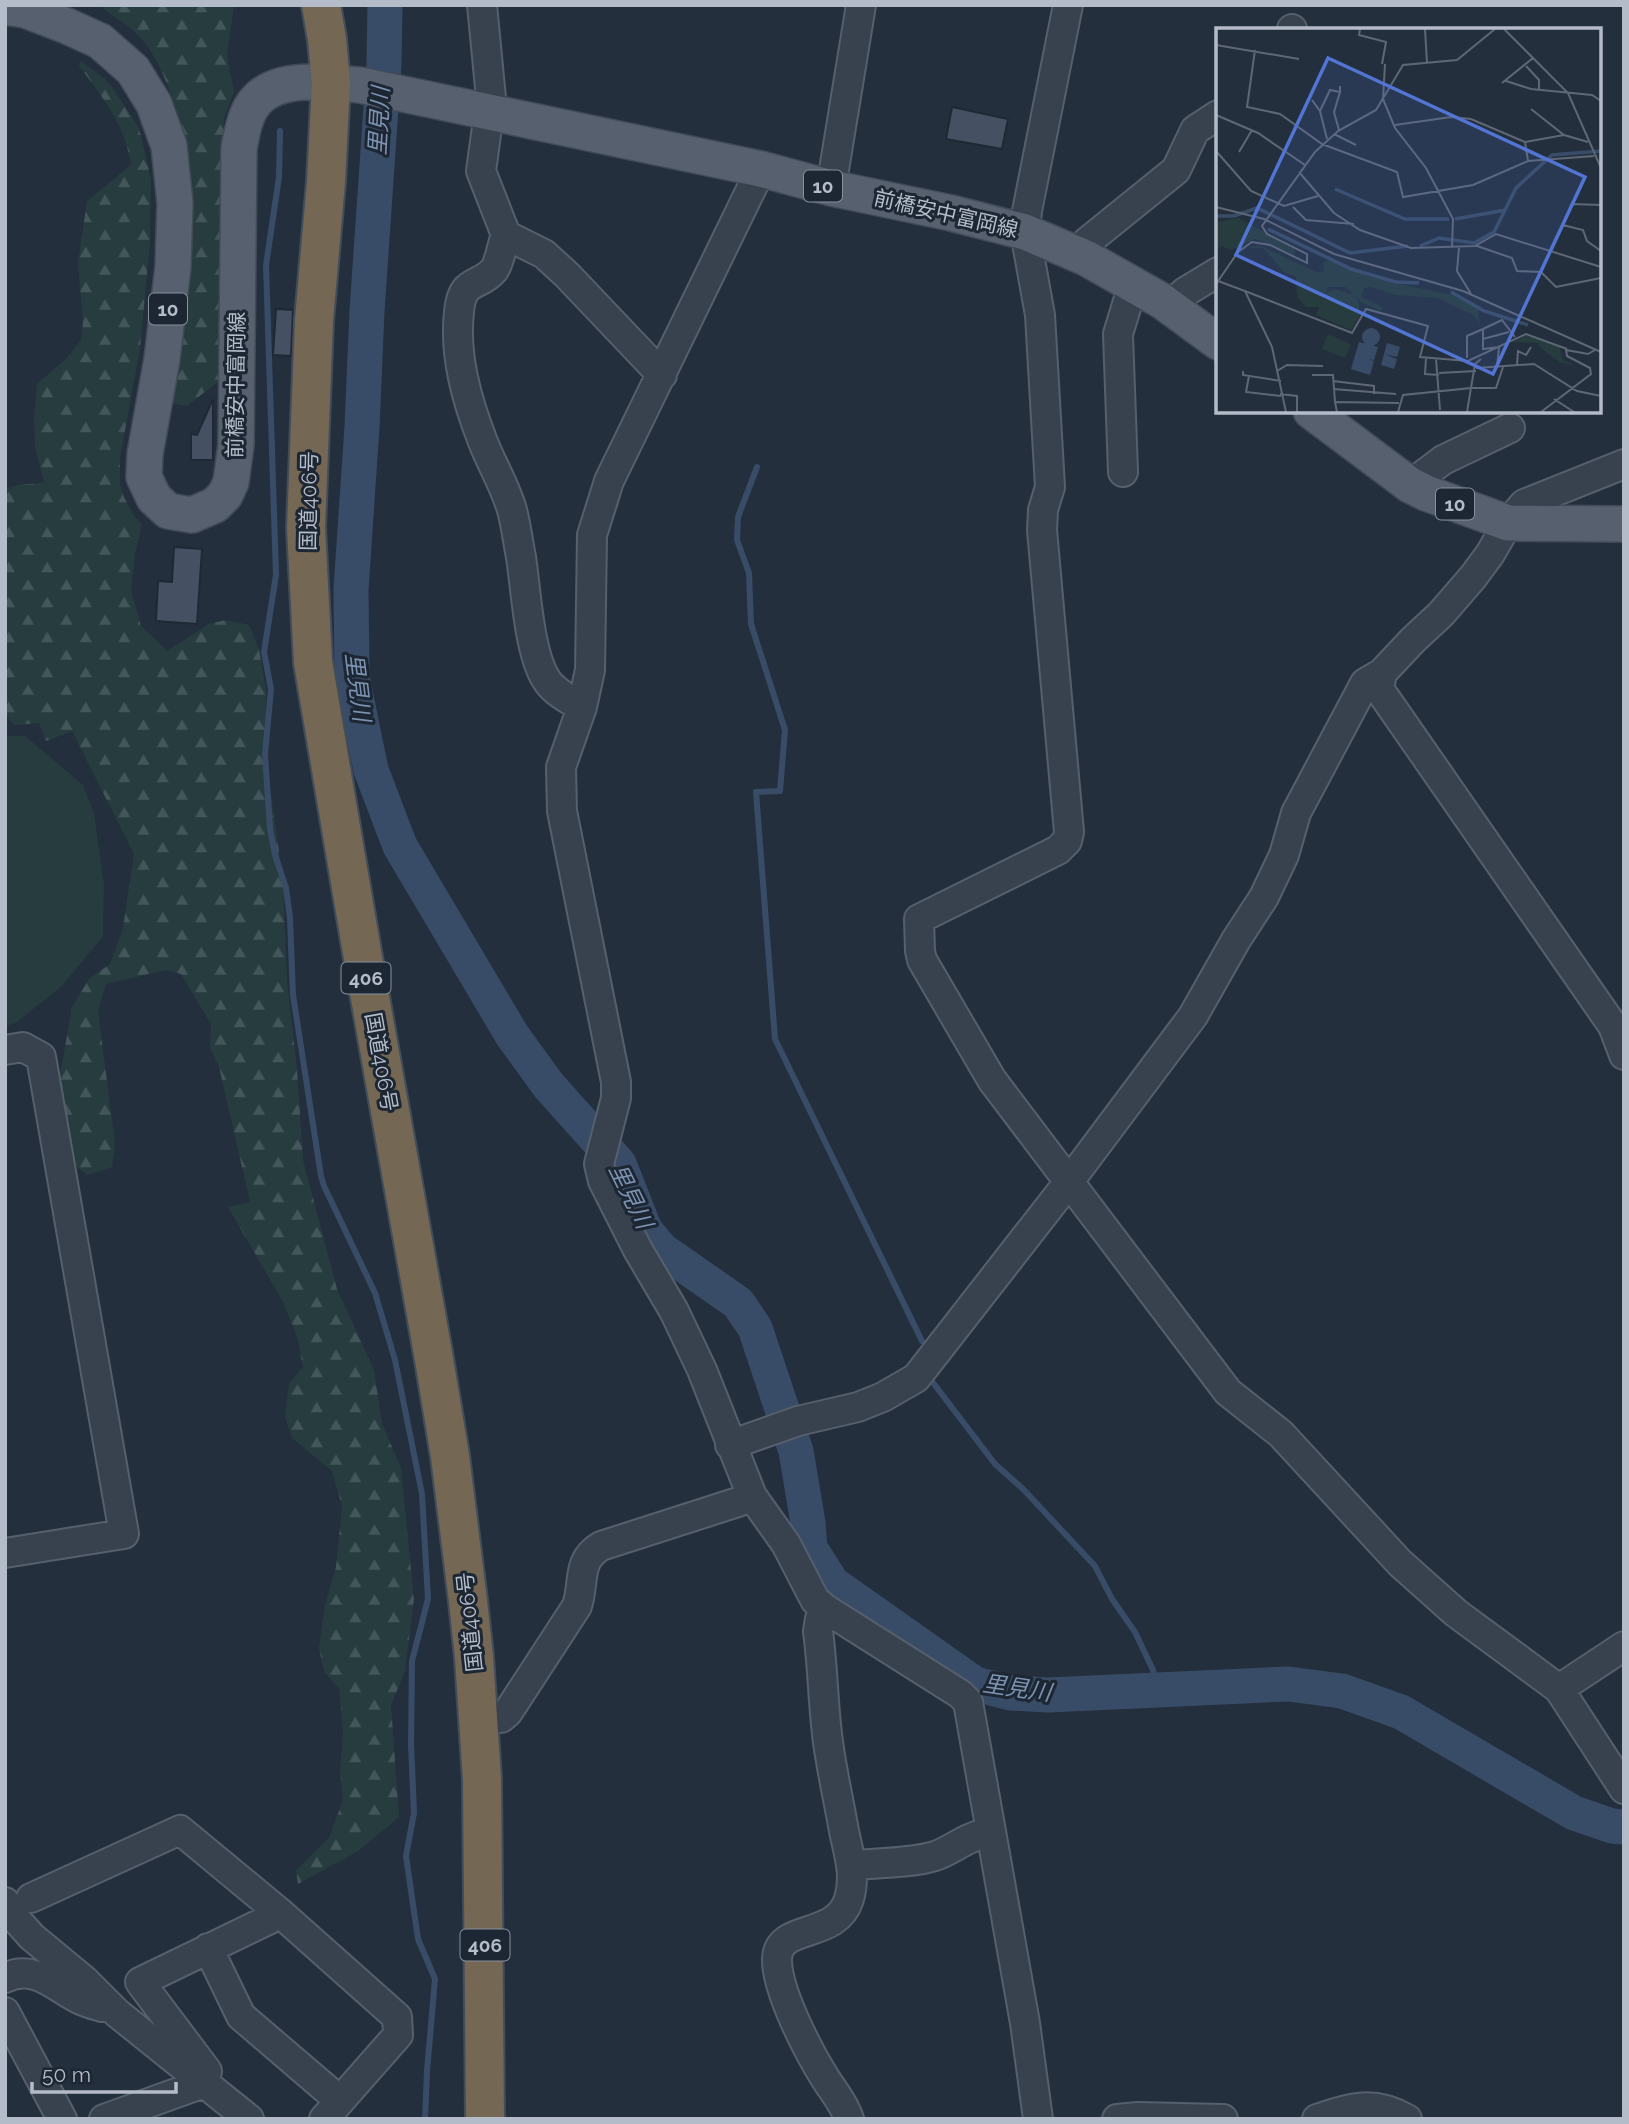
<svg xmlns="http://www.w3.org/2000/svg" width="1629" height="2124" viewBox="0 0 1629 2124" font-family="Raleway,'Noto Sans JP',sans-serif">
<defs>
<pattern id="forest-firs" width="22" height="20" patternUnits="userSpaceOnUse" patternTransform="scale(1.75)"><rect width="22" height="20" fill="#263c3f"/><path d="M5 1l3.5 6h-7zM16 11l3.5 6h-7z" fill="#435659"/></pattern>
</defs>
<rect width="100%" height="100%" fill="#242f3e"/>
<path fill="url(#forest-firs)" d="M 102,5 L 234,5 L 227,55 L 234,92 L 224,118 L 220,380 L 187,406 L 171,403 L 179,369 L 183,327 L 185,142 C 175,105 163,59 135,32 C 126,24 114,17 104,9 Z
M 81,61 L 105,79 L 114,90 L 139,128 L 151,179 L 150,241 L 140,349 L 120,458 L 120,484 L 124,497 L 133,514 L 142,525 L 135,553 L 131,590 L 141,626 L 167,651 L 209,624 L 225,620 L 249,625 L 259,649 L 266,690 L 267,768 L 283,880 L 287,981 L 297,1069 L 303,1160 L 337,1289 L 374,1370 L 382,1424 L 401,1468 L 414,1599 L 405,1671 L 391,1705 L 399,1817 L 358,1851 L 298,1884 L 296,1871 L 329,1838 L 343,1800 L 340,1772 L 343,1733 L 339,1688 L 324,1672 L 319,1648 L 325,1605 L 336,1567 L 342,1506 L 332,1471 L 292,1438 L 285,1417 L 289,1384 L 303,1367 L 297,1336 L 282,1300 L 228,1207 L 250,1202 L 219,1067 L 210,1048 L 211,1024 L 181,974 L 166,970 L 106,984 L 98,1011 L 115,1144 L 112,1167 L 87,1175 L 72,1163 L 57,1093 L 72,1007 L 89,979 L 110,964 L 123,928 L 134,854 L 72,731 L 46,741 L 39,723 L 14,725 L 5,715 L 5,489 L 18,485 L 44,483 L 35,446 L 34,418 L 37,384 L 67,358 L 81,340 L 83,322 L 78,263 L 87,201 L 131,165 C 126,126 102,96 79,66 Z"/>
<path fill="#263c3f" d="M 5,736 L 25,736 L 83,785 L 94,813 L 104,885 L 103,936 L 62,986 L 18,1021 L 5,1027 Z"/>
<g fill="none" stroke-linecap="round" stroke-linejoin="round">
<path stroke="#394c67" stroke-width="6" d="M 280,131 L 279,177 L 266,265 L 276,575 L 264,652 L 271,689 L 265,754 L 270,828 L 275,855 L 286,888 L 290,918 L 293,995 L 321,1176 L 324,1186 L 375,1293 L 395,1360 L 422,1494 L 428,1599 L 412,1661 L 411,1744 L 414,1813 L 406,1856 L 418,1939 L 435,1979 L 427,2071 L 425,2119
M 757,467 L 738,517 L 737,540 L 749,573 L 751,624 L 785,730 L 780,791 L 756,792 L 775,1039 L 922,1341
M 934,1375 L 931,1380 L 995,1464 L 1023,1489 L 1095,1566 L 1112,1599 L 1135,1632 L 1153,1670 L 1159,1690"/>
<path stroke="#394c67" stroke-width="35" d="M 385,5 L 384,64 L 367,311 L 362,427 L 351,589 L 352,677 L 371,770 L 400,846 L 512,1035 L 549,1086 L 619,1164 L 645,1230 L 662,1250 L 738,1303 L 755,1328 L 796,1451 L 808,1523 L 810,1548 L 832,1583 L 975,1684 L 1011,1693 L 1048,1695 L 1288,1684 L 1342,1691 L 1401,1712 L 1574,1813 L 1612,1826 L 1624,1827"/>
</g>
<path fill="#455162" stroke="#1f2835" stroke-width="2" d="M 952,107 L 1008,119 L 1002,149 L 946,139 Z
M 276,309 L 293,310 L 291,356 L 273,355 Z
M 213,399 L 213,460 L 191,460 L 191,434 L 197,435 Z
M 174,547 L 202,549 L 197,624 L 156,621 L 158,581 L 172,582 Z"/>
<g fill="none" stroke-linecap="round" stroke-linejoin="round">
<g stroke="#565f6c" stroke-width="32">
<path id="minor" d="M 482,5 L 491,98 L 481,171 L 506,235 L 544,254 L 567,275 L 662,375
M 1068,5 L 1027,211 L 1025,232 L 1040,315 L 1050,487 L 1043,510 L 1042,530 L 1069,832 L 1067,841 L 1058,850 L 919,919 L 920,951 L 922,960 L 992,1080 L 1228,1392 L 1281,1434 L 1400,1563 L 1456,1613 L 1559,1689 L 1624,1789
M 1292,30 L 1292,29
M 761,169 L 609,481 L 592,535 L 590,670 L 582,707 L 561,767 L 562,811 L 616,1082 L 616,1098 L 599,1164 L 603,1181 L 638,1250 L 674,1311 L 702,1370 L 752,1496 L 786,1544 L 815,1600 L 824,1608 L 960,1694 L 968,1702 L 1025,2023 L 1038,2119
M 831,188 L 861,5
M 506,235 C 502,244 500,262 494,270 C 479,288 462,277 459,312 C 454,356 467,401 483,442 C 492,465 505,486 512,510 C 516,525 518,542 521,557 C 526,589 529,657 548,682 C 556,693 570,700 582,707
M 1078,254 L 1087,242 L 1176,170 L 1195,130 L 1218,115
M 1169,306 L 1185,292 L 1218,272
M 1123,472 L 1118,334 L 1133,285
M 1410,485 L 1443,460 L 1510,428
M 1382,673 L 1379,689 L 1613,1026 L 1624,1055
M 5,1050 L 23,1047 L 41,1057 L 124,1534 L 5,1553
M 730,1445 L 798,1421 L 858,1407 L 883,1397 L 916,1378 L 1068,1183 L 1193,1016 L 1236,940 L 1264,897 L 1284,855 L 1296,813 L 1365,683 L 1382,673 L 1413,640 L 1441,614 L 1473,577 L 1490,554 L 1508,523 L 1524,504 L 1624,464
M 824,1608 L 820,1619 L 818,1631 C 823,1668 823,1706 828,1742 C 832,1772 839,1802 844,1831 C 849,1855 856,1875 849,1899 C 836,1941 777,1922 777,1960 C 777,1991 808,2051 825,2078 C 833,2091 844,2103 849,2119
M 1559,1689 L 1624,1646
M 479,1718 L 501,1718 L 508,1712 L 577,1606 C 585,1582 576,1561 601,1546 L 738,1502 L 752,1496
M 853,1865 C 876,1863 914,1863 935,1856 C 957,1848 965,1836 991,1833
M 31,1898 L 180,1830 L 279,1912 L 397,2017 L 398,2035 L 324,2119
M 5,1902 L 14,1917 L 32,1937 L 84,1980 L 117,2013 L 249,2119
M 208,1948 L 241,2016 L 339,2100
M 5,1978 C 34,1963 56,1988 81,2000 C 87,2003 95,2005 102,2007
M 5,2012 L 62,2119
M 104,2119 L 204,2083 L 207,2071 L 140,1982 L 270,1919 L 279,1912
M 1117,2119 L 1138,2117 L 1223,2119
M 1317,2119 C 1350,2107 1374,2100 1407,2119"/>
</g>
<g stroke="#414a57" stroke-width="38">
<path id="major" d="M 5,7 L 25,10 L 67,26 L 100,41 L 133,70 L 154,104 L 169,146 L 175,203 L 173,267 L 162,359 L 145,454 L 144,477 L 154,498 L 168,511 L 192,515 L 215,505 L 225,495 L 231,482 L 236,445 L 239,148 C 241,138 243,126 247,116 C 263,72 323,82 360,85 L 761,169 L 831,188 L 951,213 L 1025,232 L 1086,258 L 1162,301 L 1218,342
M 1311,411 L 1410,485 L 1426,493 L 1508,523 L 1624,524"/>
</g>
<g stroke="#434c59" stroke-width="42">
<path id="highway" d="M 321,5 L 327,39 L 331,83 L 326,182 L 314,320 L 306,528 L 313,662 L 362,952 L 434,1359 L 450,1456 L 468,1601 L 474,1657 L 482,1779 L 485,2119"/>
</g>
<use href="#minor" stroke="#38414e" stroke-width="28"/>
<use href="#major" stroke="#56606e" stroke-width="35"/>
<use href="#highway" stroke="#746855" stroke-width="38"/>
</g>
<g text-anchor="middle" stroke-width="6" stroke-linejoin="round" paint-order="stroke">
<g fill="#1d2633" stroke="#878f9c" stroke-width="2">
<rect x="804" y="170.5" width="38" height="31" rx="5"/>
<rect x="149" y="293.5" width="38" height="31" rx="5"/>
<rect x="1436" y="488.5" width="38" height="31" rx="5"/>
<rect x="341.5" y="962.5" width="49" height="31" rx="5"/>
<rect x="460.5" y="1929.5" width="49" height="31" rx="5"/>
</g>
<g font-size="19" font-weight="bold" fill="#b4bcc9">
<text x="823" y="193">10</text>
<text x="168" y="316">10</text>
<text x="1455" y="511">10</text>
<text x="366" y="985">406</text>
<text x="485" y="1952">406</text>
</g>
<g font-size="21" fill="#b4bcc9" stroke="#1d2633">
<text transform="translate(946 214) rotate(13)" y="7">前橋安中富岡線</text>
<text transform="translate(236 385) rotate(-89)" y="7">前橋安中富岡線</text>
<text transform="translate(309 501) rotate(-89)" y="7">国道406号</text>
<text transform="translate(381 1062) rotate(80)" y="7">国道406号</text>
<text transform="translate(470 1622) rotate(-96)" y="7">国道406号</text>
</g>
<g font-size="23" font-style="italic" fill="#7c92b1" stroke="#1d2633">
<text transform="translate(379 121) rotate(-87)" y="8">里見川</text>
<text transform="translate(358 687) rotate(83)" y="8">里見川</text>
<text transform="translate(631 1196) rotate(64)" y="8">里見川</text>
<text transform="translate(1017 1688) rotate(8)" y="8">里見川</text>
</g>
</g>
<g transform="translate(1216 28)">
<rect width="385" height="385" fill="#242f3e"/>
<path d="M 23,190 L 78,221 L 79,227 L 39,211 L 16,222 L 5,218 L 0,224 L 0,194 ZM 43,217 L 100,244 L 108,243 L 107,234 L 113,232 L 177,255 L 237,267 L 262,281 L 264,297 L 257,287 L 221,270 L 179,267 L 155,259 L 148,260 L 145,269 L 167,279 L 165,283 L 146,275 L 130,259 L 112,259 L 104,279 L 90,279 L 81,269 L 80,249 L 68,244 L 47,220 L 32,220 ZM 309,307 L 343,317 L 347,332 L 361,339 L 344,334 L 323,319 L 323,315 L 297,314 Z" fill="#263c3f"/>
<path d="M 119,261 L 139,267 L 143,275 L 144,287 L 135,302 L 100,287 L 110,265 ZM 112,306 L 135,316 L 129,330 L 106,321 Z" fill="#263c3f"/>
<path d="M146 309a9 9 0 1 1 18 0a9 9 0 1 1-18 0ZM 143,314 L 162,319 L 158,332 L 152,331 L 158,333 L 154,347 L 135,341 ZM 171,315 L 184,319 L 181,329 L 168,326 L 181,331 L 178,341 L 165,337 Z" fill="#394c67"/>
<path fill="none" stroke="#394c67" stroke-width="3.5" d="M 119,161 L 189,191 L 233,191M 0,188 L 18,188 L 41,180 L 134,225 L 192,218M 239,191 L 290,182M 52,201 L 135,241 L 180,254 L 203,255M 204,218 L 223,210 L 258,215 L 278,204 L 300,160 L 336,127 L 385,123M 235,264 L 268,283 L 312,297"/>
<path fill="none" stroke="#5e6776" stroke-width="2" d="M 144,1 L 143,7 L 170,14 L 166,36M 209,1 L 211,35M 288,1 L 352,65 L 385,140M 0,17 L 83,31M 39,22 L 31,79 L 64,86 L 106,116 L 181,144 L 187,169 L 257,157 L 312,133 L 378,128M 169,36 L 167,71 L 179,100 L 210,140 L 237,191 L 236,220M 310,38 L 323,52 L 323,61M 290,53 L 315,61 L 376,67 L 385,73M 286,55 L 317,30M 96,72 L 104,83 L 114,62 L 124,64 L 124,58M 315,81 L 348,107 L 372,114M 104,83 L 111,111M 0,87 L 42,105 L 89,137M 179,97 L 235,89 L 255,91 L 309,114 L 312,133M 123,102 L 118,84 L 124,64M 118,106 L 140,117M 309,114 L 348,107M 0,123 L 35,163 L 68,178 L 102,168M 23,124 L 36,102M 83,144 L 118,185 L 144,202 L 195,220 L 259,218 L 280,206 L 385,239M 385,177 L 356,176 L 347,197 L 367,202 L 371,213 L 385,223M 0,179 L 48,191 L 118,226 L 247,263 L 385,324M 77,179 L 90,192 L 138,196M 261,218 L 296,230 L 301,243 L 325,244 L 340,259 L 385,250M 243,220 L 241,243 L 255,266M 336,221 L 347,197M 2,253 L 29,263 L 56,319 L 70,384M 0,256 L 22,224 L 36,214 L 54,217 L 91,235 L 91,226 L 51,206 L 46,198 L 99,124 L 122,103 L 160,82 L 187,37 L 241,32 L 279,1M 29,263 L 136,305 L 150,281 L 212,298 L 204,329 L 252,333 L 310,306 L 351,321M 267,301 L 267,321 L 283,319 L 281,339M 267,311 L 293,304M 210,330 L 209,346 L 223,347M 251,330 L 251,308 L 267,301 L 286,292 L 299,309M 220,331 L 224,382M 301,337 L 302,323 L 310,327 L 315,319M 260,340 L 318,336 L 361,363 L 385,368M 27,343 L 27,347 L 65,353M 61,343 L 71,337 L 107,338M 223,345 L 260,343M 96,347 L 117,347 L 119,374M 33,348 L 30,364 L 65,368M 117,353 L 158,358 L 158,366M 117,361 L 180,366M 64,366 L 81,368 L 81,384M 338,371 L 358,384M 121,384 L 119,374 L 183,375M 182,384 L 187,367 L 255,360 L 259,336 L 265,331M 251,384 L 255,360 L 280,360 L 287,339M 325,384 L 375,346 L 374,340 L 351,328 L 350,322 L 372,326 L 379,322"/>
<path fill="#5274d3" fill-opacity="0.15" stroke="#5274d3" stroke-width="3.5" d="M 112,30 L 369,149 L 277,346 L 20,227 Z"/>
<rect width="385" height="385" fill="none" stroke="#b4bcc9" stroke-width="3.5"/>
</g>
<rect width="1629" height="2124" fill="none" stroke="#b4bcc9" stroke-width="14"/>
<path d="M32 2082v10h144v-10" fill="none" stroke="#b4bcc9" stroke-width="3.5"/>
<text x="42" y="2082" font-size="21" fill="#b4bcc9" stroke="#1d2633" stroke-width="5" paint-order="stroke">50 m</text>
</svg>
